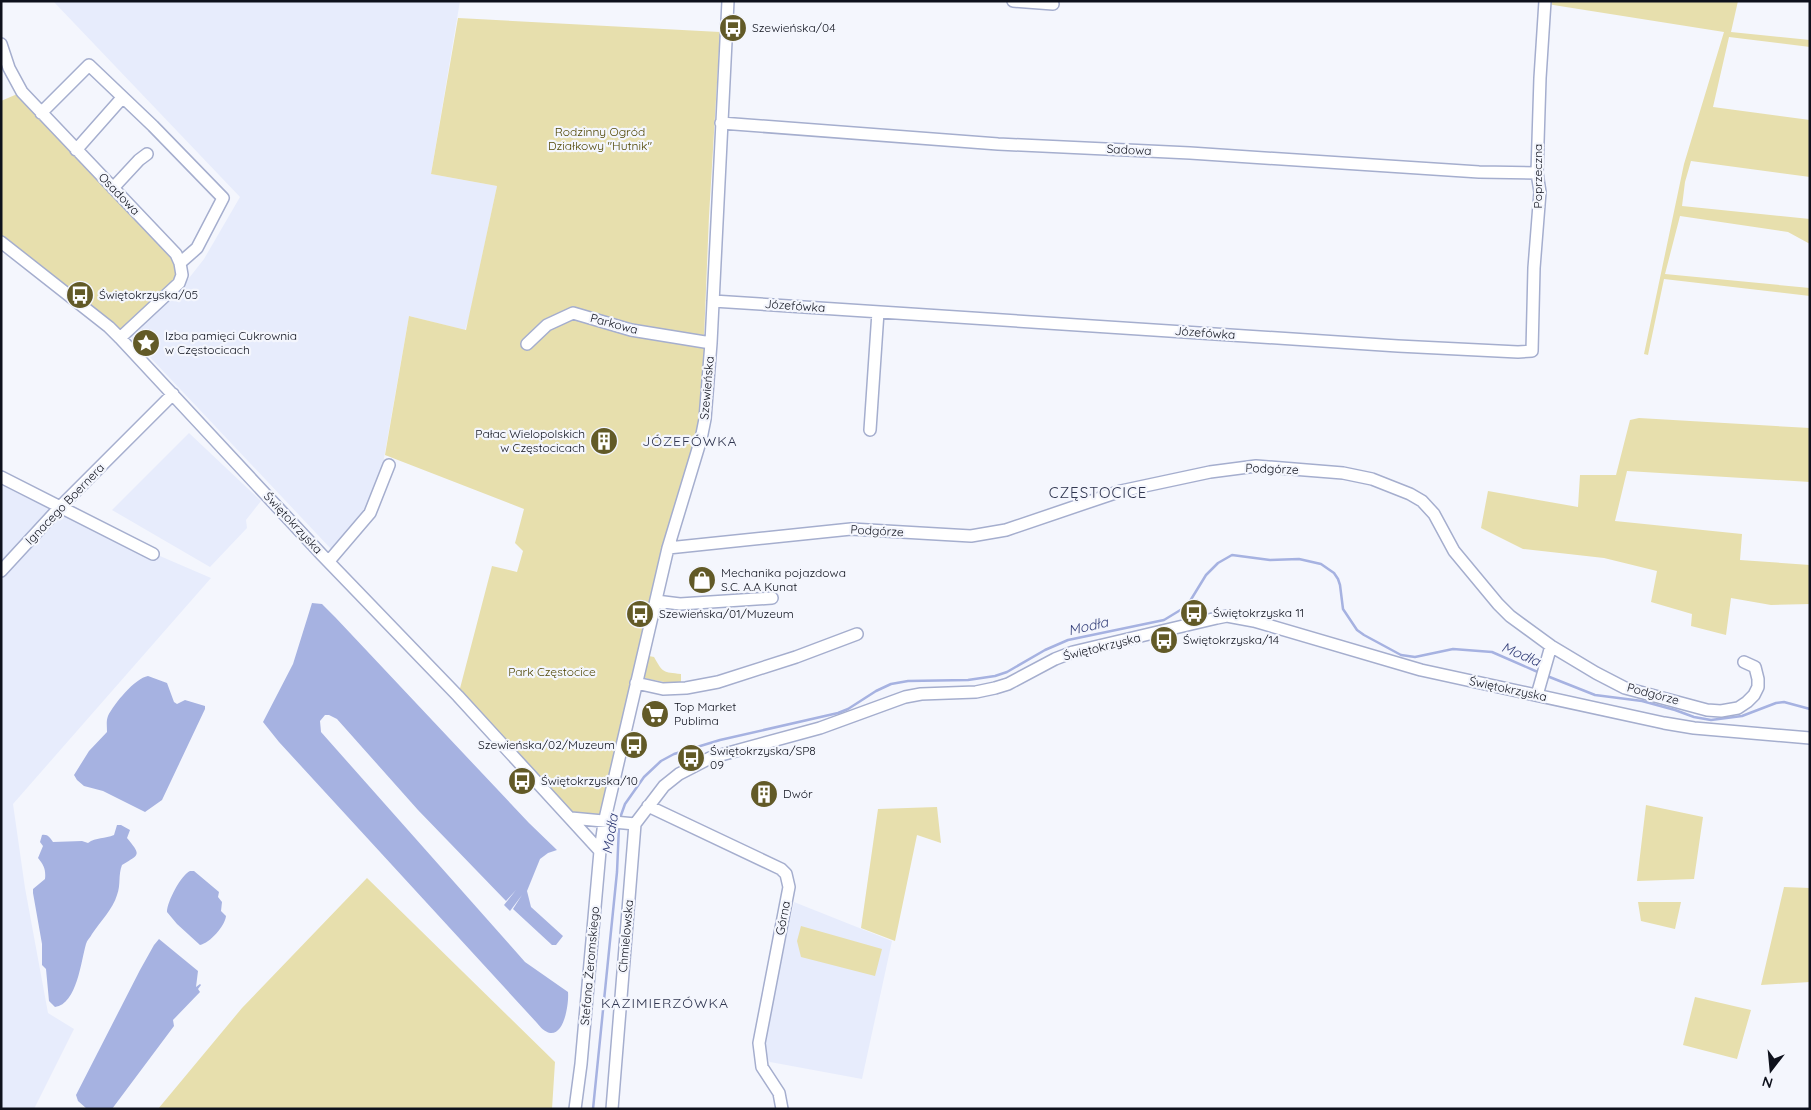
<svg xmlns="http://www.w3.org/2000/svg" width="1811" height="1110" viewBox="0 0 1811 1110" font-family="Quicksand,sans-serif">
<rect width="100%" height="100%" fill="#f4f6fd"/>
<path fill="#e7ecfc" d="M 53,1 L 460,1 L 431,174 L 497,186 L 469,318 L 465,330 L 409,316 L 383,464 L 374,496 L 369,508 L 332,550 L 130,336 L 182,287 L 204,259 L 240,197 Z
M 189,433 L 261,501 L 246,520 L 247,528 L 210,567 L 112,510 Z
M 1,477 L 146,550 L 211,578 L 13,804 L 25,888 L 48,1013 L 74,1029 L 34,1109 L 1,1109 Z
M 794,902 L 892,941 L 862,1079 L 770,1062 L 762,1051 Z"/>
<path fill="#e7dfad" d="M 1548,1 L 1738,1 L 1731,32 L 1810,40 L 1810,47 L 1729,37 L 1713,107 L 1810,120 L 1810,177 L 1691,161 L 1685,182 L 1682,206 L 1810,219 L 1810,244 L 1788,232 L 1680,216 L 1665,274 L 1810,288 L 1810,296 L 1664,279 L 1648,355 L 1644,354 L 1684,164 L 1724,32 L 1547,4 Z
M 458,18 L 720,32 L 709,216 L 704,338 L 633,327 L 571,311 L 574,313 L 631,330 L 711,343 L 705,419 L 701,439 L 668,548 L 604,823 L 571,818 L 506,750 L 458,696 L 492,566 L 517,572 L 523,551 L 515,543 L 524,509 L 385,455 L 409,316 L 466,330 L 497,186 L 431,174 Z
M 22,92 L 176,254 L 182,275 L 120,338 L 1,242 L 1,101 Z
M 1639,418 L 1810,428 L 1810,482 L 1627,471 L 1615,521 L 1742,534 L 1740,560 L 1810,565 L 1810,604 L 1771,605 L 1731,598 L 1726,635 L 1691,626 L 1692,614 L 1651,602 L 1657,571 L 1604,558 L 1523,549 L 1481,528 L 1488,491 L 1578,507 L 1580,475 L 1616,475 L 1630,420 Z
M 649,656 L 654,657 C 663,673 663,672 681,674 L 681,684 L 674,684 L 644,678 Z
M 1646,805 L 1703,817 L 1694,879 L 1637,881 Z
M 937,807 L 941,843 L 917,835 L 895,941 L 861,928 L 878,809 Z
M 367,878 L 555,1062 L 552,1109 L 158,1109 L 242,1008 Z
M 1784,887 L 1810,888 L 1810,982 L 1761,985 Z
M 1638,902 L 1681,902 L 1675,929 L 1641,921 Z
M 801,926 L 882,949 L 875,976 L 801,957 L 797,941 Z
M 1695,997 L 1751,1010 L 1737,1059 L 1683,1045 Z"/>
<path fill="#a6b2e1" d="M 312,603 L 322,604 L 335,617 L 529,823 L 557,850 L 548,853 L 540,859 L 527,891 L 531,907 L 563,936 L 556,945 L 552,945 L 513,909 L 522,895 L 510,911 L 504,905 L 516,890 L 506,901 L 418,810 L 337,719 L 329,715 L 325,715 L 320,721 L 321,732 L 525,962 L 568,992 C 569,1002 565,1035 550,1033 C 545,1032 540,1027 537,1023 L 279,742 L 263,722 L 293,664 Z
M 148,676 L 167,683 L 174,702 L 177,704 L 185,700 L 205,706 L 205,709 L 162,800 L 145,812 L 103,791 L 84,786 L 77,780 L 74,775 L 89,751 L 107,732 C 107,726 106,721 108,716 C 114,704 135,678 148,676 Z
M 117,825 L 121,825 L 130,830 L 127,838 C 142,856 139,854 122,865 C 118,875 121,885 117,895 C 113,909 100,922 92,934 C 90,938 87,940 86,944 C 81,961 77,1004 55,1007 L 49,1001 L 46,969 L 42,965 L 42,944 L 33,893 L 33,889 L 45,879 C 46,870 44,865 38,858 L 43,846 L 40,842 L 42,835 C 48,834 50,838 53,842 L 82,841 L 88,843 C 96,837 105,839 114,835 Z
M 190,871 L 194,871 L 219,892 L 218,897 L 222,902 L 221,911 L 226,916 C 225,926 210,943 200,945 L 177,924 L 167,912 C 167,902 181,875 190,871 Z
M 159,939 L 198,971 L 196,987 L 200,984 L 201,985 L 198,989 L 200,992 L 173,1020 L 174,1026 L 112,1109 L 87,1109 L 78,1101 L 76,1095 L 140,970 L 154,945 Z"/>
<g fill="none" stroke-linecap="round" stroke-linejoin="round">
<path stroke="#a6b2e1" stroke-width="2.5" d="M 1547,676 L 1595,695 L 1642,701 L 1675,710 L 1694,717 L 1711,720 L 1742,716 L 1776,703 L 1784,702 L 1810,709
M 620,818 L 625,804 L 644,777 L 661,761 L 674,754 L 720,740 L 838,713 L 848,709 L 876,691 L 891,684 L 908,681 L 968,680 L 995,676 L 1007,672 L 1045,650 L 1068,640 L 1164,620 L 1187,606 L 1206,575 L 1218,563 L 1232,555 L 1270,560 L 1299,559 L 1321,564 L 1334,573 L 1338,579 L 1340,585 L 1343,609 L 1357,630 L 1364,635 L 1401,655 L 1415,657 L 1453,649 L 1492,652 L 1540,673
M 593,1109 L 617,872 L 619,826"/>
<g stroke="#a5aece" stroke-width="14">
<path id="minor" d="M 1013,1 L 1053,4
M 1,44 L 9,68 L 22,92 L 176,254 L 180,263 L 182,275 L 179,283 L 120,338
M 41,113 L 89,65 L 153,126 L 223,198 L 197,248 L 180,263
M 721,123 L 998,144 L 1190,153 L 1479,172 L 1537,173
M 76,150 L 122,98
M 113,188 L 139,160 L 147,154
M 1,242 L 109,327 L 120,338 L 322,555 L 458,696 L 600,851
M 713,301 L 1398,346 L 1518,352 L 1532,351 L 1534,268 L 1540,192 L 1537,173 L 1540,78 L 1545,1
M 527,344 L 547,325 L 573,313 L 631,330 L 711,343
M 870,430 L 878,312
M 1,477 L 153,554
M 668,548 L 851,529 L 971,536 L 1006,530 L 1121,491 L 1210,472 L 1256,466 L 1343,473 L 1372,479 L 1410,494 L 1422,501 L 1434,514 L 1454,551 L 1498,604 L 1510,616 L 1551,646 L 1596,673 L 1625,688 L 1707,710 L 1721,711 L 1738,708 L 1747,702 L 1754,695 L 1758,687 L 1758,679 L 1755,667 L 1744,662
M 329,561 L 370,513 L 389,465
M 1,571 L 60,507 L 173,394
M 656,601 L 680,604 L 772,598
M 636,683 L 663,689 L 686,688 L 718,682 L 796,657 L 857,634
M 1537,695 L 1551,646
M 648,806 L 781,869 L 786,874 L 789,887 L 759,1043 L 762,1067 L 779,1093 L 782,1109
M 571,818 L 635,824
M 635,824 L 664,786 L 679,774 L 710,758 L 820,728 L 905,697 L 921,694 L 976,692 L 995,688 L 1008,684 L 1055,659 L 1073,652 L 1217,618 L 1227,616 L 1254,621 L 1421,670 L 1664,723 L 1694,728 L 1810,738
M 575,1109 L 581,1064 L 600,851 L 604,823 L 668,548 L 701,439 L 705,419 L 711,343 L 728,1
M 612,1109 L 635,824"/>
</g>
<use href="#minor" stroke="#fff" stroke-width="11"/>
</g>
<defs>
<g id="bus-disc" transform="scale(1.4375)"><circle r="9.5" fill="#625a27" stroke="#f4f6fd"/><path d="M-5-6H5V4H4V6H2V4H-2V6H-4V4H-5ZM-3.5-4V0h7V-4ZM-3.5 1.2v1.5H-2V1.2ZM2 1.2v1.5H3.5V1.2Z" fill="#fff"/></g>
<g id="sight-disc" transform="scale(1.4375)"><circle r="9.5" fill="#625a27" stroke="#f4f6fd"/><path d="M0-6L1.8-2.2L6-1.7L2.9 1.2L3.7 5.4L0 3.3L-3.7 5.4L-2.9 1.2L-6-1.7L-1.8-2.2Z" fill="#fff"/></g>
<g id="building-disc" transform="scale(1.4375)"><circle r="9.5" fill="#625a27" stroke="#f4f6fd"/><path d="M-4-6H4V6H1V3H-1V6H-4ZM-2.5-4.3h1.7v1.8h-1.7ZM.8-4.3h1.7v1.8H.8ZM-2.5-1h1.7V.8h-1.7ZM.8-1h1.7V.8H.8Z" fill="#fff"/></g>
<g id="shop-disc" transform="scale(1.4375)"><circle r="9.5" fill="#625a27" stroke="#f4f6fd"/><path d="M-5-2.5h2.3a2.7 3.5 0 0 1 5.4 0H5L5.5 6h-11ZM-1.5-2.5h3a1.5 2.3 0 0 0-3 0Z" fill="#fff"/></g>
<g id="supermarket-disc" transform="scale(1.4375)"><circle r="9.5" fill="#625a27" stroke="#f4f6fd"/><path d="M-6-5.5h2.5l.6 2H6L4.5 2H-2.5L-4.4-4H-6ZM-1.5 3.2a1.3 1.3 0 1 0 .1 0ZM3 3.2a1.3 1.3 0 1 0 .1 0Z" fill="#fff"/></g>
</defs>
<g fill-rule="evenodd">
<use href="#bus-disc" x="733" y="28"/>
<use href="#bus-disc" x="80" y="295"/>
<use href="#sight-disc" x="146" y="343"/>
<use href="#building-disc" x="604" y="441"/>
<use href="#shop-disc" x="702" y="580"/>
<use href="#bus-disc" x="1194" y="613"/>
<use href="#bus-disc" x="640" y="614"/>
<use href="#bus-disc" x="1164" y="640"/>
<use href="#supermarket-disc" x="655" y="714"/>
<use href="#bus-disc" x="634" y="745"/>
<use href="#bus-disc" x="691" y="758"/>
<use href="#bus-disc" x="522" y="781"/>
<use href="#building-disc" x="764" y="794"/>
</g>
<g text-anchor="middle" stroke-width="4.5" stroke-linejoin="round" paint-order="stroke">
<g font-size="12" fill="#0e111c" stroke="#f4f6fd" text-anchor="start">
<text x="752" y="32">Szewieńska/04</text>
<text x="99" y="299">Świętokrzyska/05</text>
<text x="165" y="340">Izba pamięci Cukrownia<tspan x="165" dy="14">w Częstocicach</tspan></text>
<text x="585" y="438" text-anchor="end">Pałac Wielopolskich<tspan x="585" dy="14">w Częstocicach</tspan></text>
<text x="721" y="577">Mechanika pojazdowa<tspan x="721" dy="14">S.C. A.A Kunat</tspan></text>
<text x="1213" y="617">Świętokrzyska 11</text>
<text x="659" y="618">Szewieńska/01/Muzeum</text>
<text x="1183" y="644">Świętokrzyska/14</text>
<text x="674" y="711">Top Market<tspan x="674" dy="14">Publima</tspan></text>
<text x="615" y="749" text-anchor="end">Szewieńska/02/Muzeum</text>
<text x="710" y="755">Świętokrzyska/SP8<tspan x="710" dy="14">09</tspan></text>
<text x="541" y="785">Świętokrzyska/10</text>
<text x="783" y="798">Dwór</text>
</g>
<g font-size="12" fill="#514807" stroke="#f4f6fd">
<text x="600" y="136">Rodzinny Ogród<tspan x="600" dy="14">Działkowy "Hutnik"</tspan></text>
<text x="552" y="676">Park Częstocice</text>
</g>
<g font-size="12" fill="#0e111c" stroke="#f4f6fd">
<text transform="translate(1129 150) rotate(3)" y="4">Sadowa</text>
<text transform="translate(1538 176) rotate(-90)" y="4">Poprzeczna</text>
<text transform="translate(119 194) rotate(46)" y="4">Osadowa</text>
<text transform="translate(795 306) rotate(4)" y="4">Józefówka</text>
<text transform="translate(614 324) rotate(15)" y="4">Parkowa</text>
<text transform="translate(1205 333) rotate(4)" y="4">Józefówka</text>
<text transform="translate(707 388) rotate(-85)" y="4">Szewieńska</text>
<text transform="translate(1272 469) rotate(2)" y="4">Podgórze</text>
<text transform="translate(65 504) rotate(-46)" y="4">Ignacego Boernera</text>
<text transform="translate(293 523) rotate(47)" y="4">Świętokrzyska</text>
<text transform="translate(877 531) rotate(3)" y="4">Podgórze</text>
<text transform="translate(1102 647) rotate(-14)" y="4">Świętokrzyska</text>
<text transform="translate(1508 689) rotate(12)" y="4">Świętokrzyska</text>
<text transform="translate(1653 694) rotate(15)" y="4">Podgórze</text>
<text transform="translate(783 918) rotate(-79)" y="4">Górna</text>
<text transform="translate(626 936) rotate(-85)" y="4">Chmielowska</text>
<text transform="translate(590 966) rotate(-85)" y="4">Stefana Żeromskiego</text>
</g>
<g font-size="14" letter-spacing="1" fill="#303650" stroke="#f4f6fd">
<text x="690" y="446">JÓZEFÓWKA</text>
<text x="665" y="1008">KAZIMIERZÓWKA</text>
</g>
<g font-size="14" font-style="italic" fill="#35407a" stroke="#f4f6fd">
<text transform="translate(1088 626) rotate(-13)" y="5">Modła</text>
<text transform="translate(1521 654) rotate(23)" y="5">Modła</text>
<text transform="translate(610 834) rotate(-81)" y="5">Modła</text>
</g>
<g font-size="15" letter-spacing="1" fill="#303650" stroke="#f4f6fd">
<text x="1098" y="498">CZĘSTOCICE</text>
</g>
</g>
<rect width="1811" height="1110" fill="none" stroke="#0e111c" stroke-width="5"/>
<g transform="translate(1771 1070) rotate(196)" stroke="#f4f6fd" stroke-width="4" paint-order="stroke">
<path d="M0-4L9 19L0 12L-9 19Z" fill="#0e111c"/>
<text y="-8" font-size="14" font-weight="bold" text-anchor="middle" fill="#0e111c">N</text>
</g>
</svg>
